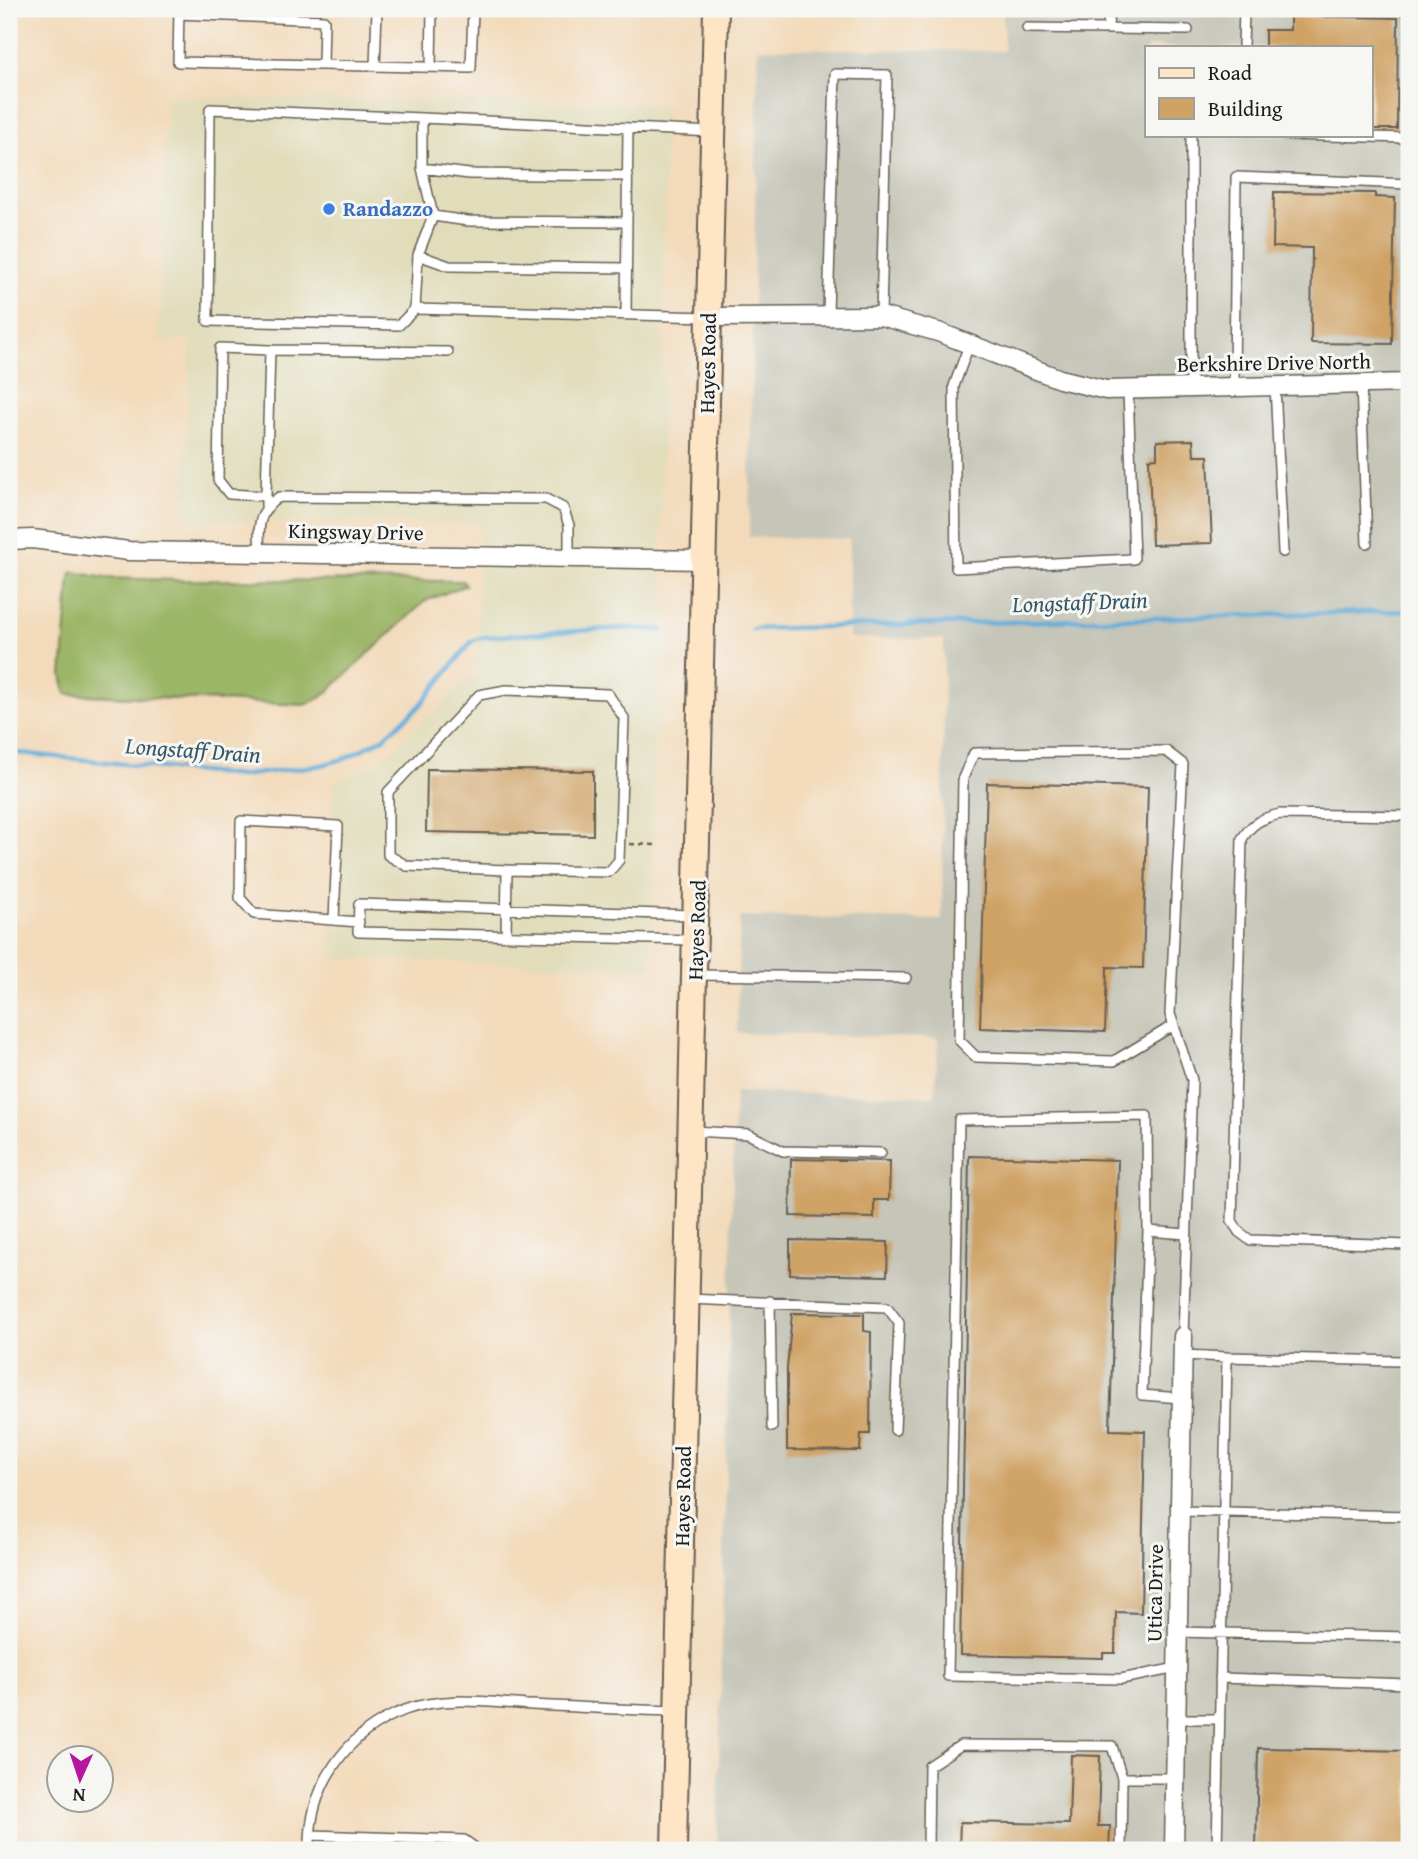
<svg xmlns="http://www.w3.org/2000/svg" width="1418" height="1859" viewBox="0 0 1418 1859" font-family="'Gentium Book Plus',serif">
<rect width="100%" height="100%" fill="#f6f6f2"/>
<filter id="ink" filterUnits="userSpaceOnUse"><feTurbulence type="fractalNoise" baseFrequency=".0143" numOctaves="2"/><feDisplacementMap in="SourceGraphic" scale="14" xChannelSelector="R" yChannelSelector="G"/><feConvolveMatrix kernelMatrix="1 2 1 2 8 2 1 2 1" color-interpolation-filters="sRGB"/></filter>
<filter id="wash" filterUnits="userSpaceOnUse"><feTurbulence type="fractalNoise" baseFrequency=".00686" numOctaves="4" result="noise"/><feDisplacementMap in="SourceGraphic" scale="28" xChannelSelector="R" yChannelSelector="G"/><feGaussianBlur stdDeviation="1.57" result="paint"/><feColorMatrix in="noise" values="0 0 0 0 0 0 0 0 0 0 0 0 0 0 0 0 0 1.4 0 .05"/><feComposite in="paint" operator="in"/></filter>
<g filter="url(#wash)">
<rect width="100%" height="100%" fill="#f3daba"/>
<path fill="#e1dcba" d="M 167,97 L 666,105 L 661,535 L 665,621 L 664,649 L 657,673 L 650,968 L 331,958 L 333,783 L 377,764 L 476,673 L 480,523 L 184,521 L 190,339 L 159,341 Z"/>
<path fill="#c5c5b8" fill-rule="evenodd" d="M 1003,9 L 1409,9 L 1409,1850 L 717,1850 L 735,1092 L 935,1096 L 938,1038 L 737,1033 L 740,917 L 942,920 L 944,639 L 849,638 L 849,539 L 749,537 L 758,48 L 1004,51 ZM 1147,47 L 1371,47 L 1371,135 L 1147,135 Z"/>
<path fill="#9cb667" stroke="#5c6942" stroke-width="2" d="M 74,572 L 105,578 L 178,580 L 462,581 L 466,585 L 425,601 L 322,697 L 305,705 L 66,694 L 62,675 L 70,576 Z"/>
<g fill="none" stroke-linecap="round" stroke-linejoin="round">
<path stroke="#60acd9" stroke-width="4.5" d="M 752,629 L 1409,611
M 9,752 L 240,776 L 322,765 L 346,758 L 382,739 L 419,707 L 472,641 L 483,637 L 624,628 L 662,630"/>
</g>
<g id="blocks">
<path fill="#cfa265" d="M 1290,16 L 1398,18 L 1397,129 L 1371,129 L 1371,47 L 1265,47 L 1265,30 L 1290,30 Z
M 1274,192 L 1375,193 L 1375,197 L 1395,198 L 1392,344 L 1311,343 L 1312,248 L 1273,247 Z
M 1193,440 L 1194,456 L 1208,456 L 1212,543 L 1152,545 L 1149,459 L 1157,458 L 1157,441 Z
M 427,769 L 593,771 L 593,835 L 426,832 Z
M 987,783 L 1148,787 L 1143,968 L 1107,967 L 1105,1032 L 980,1028 Z
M 969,1156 L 1118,1160 L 1110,1430 L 1145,1431 L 1141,1613 L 1116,1612 L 1115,1653 L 1103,1653 L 1103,1658 L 960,1655 Z
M 791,1159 L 890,1161 L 889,1200 L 874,1200 L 874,1218 L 790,1216 Z
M 790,1240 L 888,1242 L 887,1276 L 790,1274 Z
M 792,1313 L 864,1314 L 864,1331 L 871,1332 L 870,1434 L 861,1434 L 860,1451 L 787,1450 L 787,1369 Z
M 1258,1748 L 1409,1751 L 1409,1850 L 1256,1850 Z
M 1071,1755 L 1100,1756 L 1098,1826 L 1110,1826 L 1109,1850 L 959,1850 L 960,1822 L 1069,1824 Z"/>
</g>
</g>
<g filter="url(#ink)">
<use href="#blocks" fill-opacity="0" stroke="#675e53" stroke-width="2"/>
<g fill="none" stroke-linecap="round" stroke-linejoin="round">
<g stroke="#675e53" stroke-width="12">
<path id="service" d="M 179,9 L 178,62 L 471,68 L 473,9
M 1109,9 L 1108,29 L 1188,30
M 1278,9 L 1409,10
M 178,14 L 324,20 L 323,65
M 1027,28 L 1108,29
M 1243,47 L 1244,9
M 375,66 L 377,10
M 431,67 L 432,9
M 1285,135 L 1409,138
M 422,168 L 469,174 L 628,176
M 433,216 L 468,221 L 627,222
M 418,255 L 449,266 L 626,268
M 415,309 L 399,325 L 208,321 L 210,109 L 422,118
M 626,313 L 628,128
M 828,314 L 835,74 L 887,75 L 881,316
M 708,317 L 415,309 L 418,255 L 433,216 L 422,168 L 422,118 L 713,132
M 969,345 L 954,386 L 956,568 L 1134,559 L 1128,389
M 270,350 L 448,352
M 1361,384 L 1367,543
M 1234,385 L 1236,177 L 1409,184
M 1275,385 L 1283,552
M 1191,386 L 1191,135
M 266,506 L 266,496 L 270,350 L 220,348 L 218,480 L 229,494 L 266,496
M 260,553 C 258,529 257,511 279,497 L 546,499 L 563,508 L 569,525 L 569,558
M 1409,816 L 1280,814 C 1262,818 1252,823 1242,839 L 1232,1221 L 1239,1232 L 1250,1240 L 1409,1245
M 692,915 L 359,904 L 358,932 L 693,940
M 334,920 L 338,826 L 241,821 L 240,898 L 254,914 L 359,922
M 506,936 L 507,870 L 407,866 L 388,855 L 388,792 L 479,695 L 506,690 L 608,694 L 624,718 L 619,860 L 609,872 L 507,870
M 697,975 L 906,978
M 1174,1025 L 1114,1061 L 976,1057 L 959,1040 L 963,778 L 974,753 L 1166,751 L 1183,764 L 1170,1014 L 1192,1080 L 1183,1336
M 692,1131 L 748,1134 L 783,1151 L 881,1153
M 1148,1231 L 1142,1395 L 1181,1398
M 687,1299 L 887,1307 L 899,1323 L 895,1430
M 770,1301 L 772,1427
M 1182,1355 L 1227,1357
M 1179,1511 L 1409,1516
M 1177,1632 L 1409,1637
M 1177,1668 L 1121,1679 L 948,1676 L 959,1120 L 1147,1116 L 1148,1231 L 1186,1234
M 1220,1678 L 1409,1684
M 1176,1719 L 1219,1719
M 311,1835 L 464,1840 L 478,1850
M 310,1850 C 308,1787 346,1732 405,1710 C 444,1695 492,1703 532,1705 C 580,1707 628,1710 676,1711
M 928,1850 L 929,1766 L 961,1745 L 1112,1746 L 1122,1778 L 1175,1778
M 1121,1850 L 1122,1778
M 1217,1850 L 1227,1357 L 1400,1361"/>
</g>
<g stroke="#675e53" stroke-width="21">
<path id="minor" d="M 709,317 L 881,316 L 938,332 L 1060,379 L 1106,390 L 1409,383
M 9,540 L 32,539 L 129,551 L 704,560
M 1174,1850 L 1183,1336"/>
</g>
<g stroke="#675e53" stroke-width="28">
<path id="secondary" d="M 674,1850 L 716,9"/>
</g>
<path stroke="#675e53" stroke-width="2.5" stroke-dasharray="5 5" stroke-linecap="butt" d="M 630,844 L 658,845"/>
<use href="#service" stroke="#fff" stroke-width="9"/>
<use href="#minor" stroke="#fff" stroke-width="18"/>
<use href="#secondary" stroke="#fee5c5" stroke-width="24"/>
</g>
</g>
<circle fill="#3f7fe0" stroke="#f6f6f2" stroke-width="2.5" cx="329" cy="209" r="7"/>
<g text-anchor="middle" stroke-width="6" stroke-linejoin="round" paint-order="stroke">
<g font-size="21" font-weight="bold" fill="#366cbe" stroke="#f6f6f2" text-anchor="start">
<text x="343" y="216">Randazzo</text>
</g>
<g font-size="21" fill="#1c1c1c" stroke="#f6f6f2">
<text transform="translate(708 363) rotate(-89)" y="7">Hayes Road</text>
<text transform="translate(1274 363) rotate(-1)" y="7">Berkshire Drive North</text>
<text transform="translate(356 532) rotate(1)" y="7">Kingsway Drive</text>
<text transform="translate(697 930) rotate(-88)" y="7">Hayes Road</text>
<text transform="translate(683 1496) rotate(-89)" y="7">Hayes Road</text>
<text transform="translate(1155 1593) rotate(-89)" y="7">Utica Drive</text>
</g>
<g font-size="23" font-style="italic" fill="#375668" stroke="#f6f6f2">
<text transform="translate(1080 602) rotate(-2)" y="8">Longstaff Drain</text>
<text transform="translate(193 750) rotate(4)" y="8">Longstaff Drain</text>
</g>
</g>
<rect width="1418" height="1859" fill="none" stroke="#f6f6f2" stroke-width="35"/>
<rect x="1145" y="46" width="228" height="91" fill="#f6f6f2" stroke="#9f9f9c" stroke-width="2"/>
<rect x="1159" y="68" width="35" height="10" fill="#fee5c5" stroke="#9f9f9c" stroke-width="2"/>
<text x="1208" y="80" font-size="21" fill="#1c1c1c">Road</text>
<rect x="1159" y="98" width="35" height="21" fill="#cfa265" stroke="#9f9f9c" stroke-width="2"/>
<text x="1208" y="116" font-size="21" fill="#1c1c1c">Building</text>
<g transform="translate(80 1779) rotate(183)"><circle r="33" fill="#f6f6f2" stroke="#9f9f9c" stroke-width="2"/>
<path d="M0-5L12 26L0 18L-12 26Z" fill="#b5179e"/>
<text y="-10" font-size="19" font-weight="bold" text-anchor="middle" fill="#1c1c1c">N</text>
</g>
</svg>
